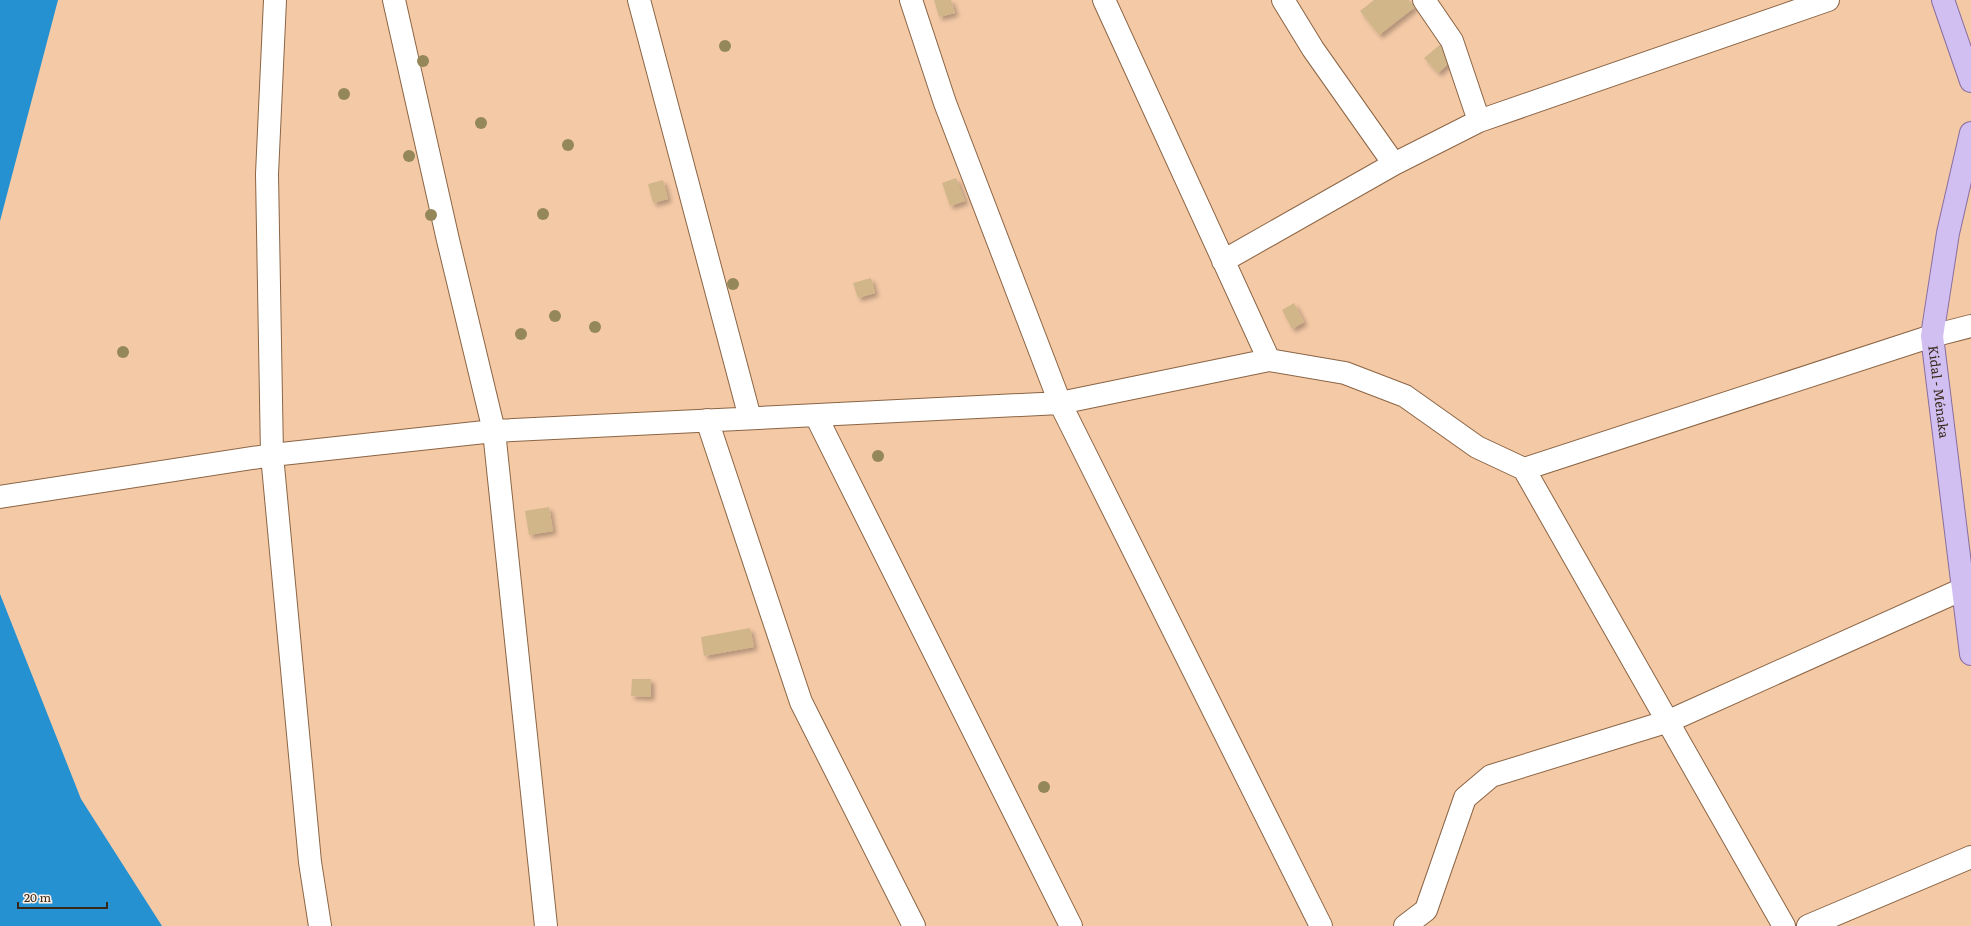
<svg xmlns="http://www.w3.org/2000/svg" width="1971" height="926" viewBox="0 0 1971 926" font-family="Literata,serif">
<defs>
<filter id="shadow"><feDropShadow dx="3.5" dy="3.5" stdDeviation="2" flood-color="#0004"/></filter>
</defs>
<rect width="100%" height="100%" fill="#f4c9a6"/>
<path fill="#2691d0" d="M 0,0 L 58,0 L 0,221 Z
M 0,594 L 81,799 L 162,926 L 0,926 Z"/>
<path fill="#d1b689" filter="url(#shadow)" d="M 934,0 L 951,0 L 955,13 L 939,17 Z
M 1374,0 L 1409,0 L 1415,7 L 1379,35 L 1360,11 Z
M 1442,43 L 1455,58 L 1438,73 L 1424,58 Z
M 956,178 L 965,201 L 950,206 L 942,183 Z
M 663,180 L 668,199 L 653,203 L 648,184 Z
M 871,278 L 875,293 L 858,298 L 853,283 Z
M 1294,303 L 1304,322 L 1292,329 L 1282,310 Z
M 549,507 L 553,531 L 529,535 L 525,511 Z
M 750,628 L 754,647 L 704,656 L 701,637 Z
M 632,679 L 651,679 L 651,697 L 631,696 Z"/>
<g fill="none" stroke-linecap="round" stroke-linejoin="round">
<g stroke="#8b6545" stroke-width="24">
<path id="minor" d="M 275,0 L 267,174 L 272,455 L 310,862 L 320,926
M 394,0 L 448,240 L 494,431 L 546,926
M 639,0 L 750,418
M 911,0 L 945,103 L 1060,403 L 1321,926
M 1104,0 L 1269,360
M 1283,0 L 1313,49 L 1394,164
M 1424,0 L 1452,41 L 1479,121
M 1223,261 L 1394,164 L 1479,121 L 1828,0
M 816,416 L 1071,926
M 707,420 L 801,702 L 914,926
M 1524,469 L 1784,926
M 0,497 L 272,455 L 494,431 L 1060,403 L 1269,360 L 1345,373 L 1405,396 L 1477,447 L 1524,469 L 1932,336 L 1971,326
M 1405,926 L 1426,910 L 1465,798 L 1491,776 L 1669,721 L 1963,589
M 1808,926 L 1971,857"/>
</g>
<g stroke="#886e9f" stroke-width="24">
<g id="major">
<path d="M 1943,0 L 1971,81"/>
<path id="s1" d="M 1971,133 L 1948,233 L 1932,336 L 1971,654"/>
</g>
</g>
<use href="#minor" stroke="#fff" stroke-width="22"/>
<use href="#major" stroke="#d1bff1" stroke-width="22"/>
</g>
<g fill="#94885b">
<circle cx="725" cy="46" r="6"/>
<circle cx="423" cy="61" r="6"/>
<circle cx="344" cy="94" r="6"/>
<circle cx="481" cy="123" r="6"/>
<circle cx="568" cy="145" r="6"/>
<circle cx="409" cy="156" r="6"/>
<circle cx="543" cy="214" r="6"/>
<circle cx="431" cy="215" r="6"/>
<circle cx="733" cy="284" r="6"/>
<circle cx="555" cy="316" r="6"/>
<circle cx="595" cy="327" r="6"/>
<circle cx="521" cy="334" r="6"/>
<circle cx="123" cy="352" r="6"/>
<circle cx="878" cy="456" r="6"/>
<circle cx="1044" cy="787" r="6"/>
</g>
<g text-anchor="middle" stroke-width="3" stroke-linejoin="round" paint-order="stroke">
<g font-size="13" fill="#38281a" stroke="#fef0e6">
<text dy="5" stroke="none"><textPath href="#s1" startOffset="263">Kidal - Ménaka</textPath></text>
</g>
</g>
<path d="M18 902v6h89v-6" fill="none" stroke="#38281a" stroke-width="2"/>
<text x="24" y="902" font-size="12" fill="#38281a" stroke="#fef0e6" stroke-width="3" paint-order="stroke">20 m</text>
</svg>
